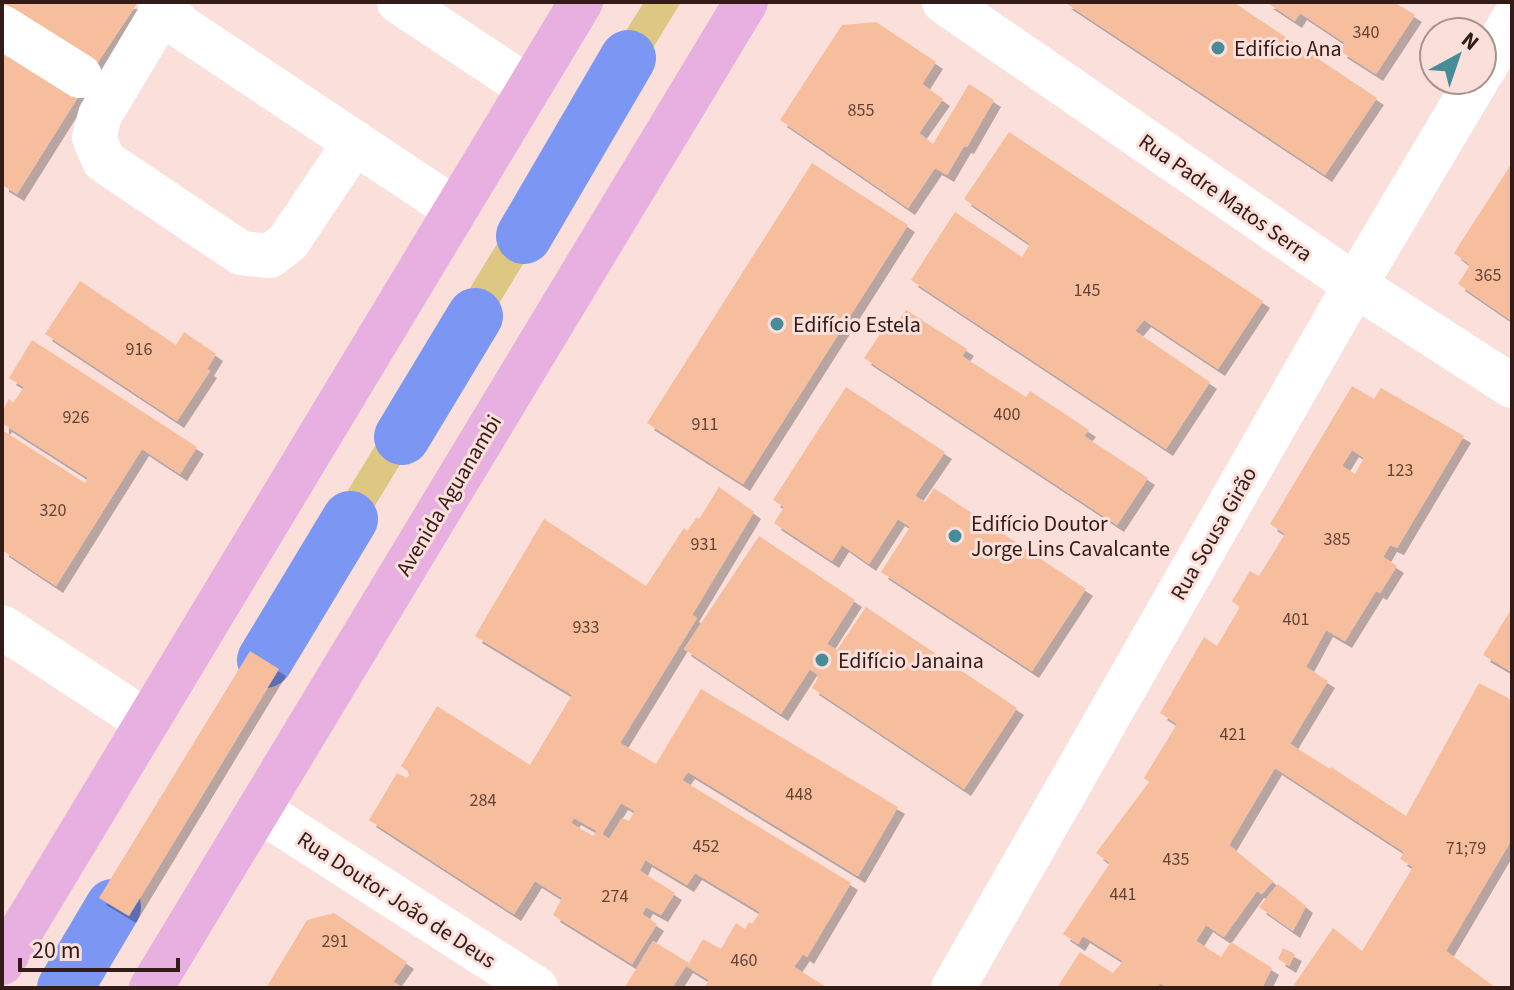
<svg xmlns="http://www.w3.org/2000/svg" width="1514" height="990" viewBox="0 0 1514 990" font-family="'Source Sans 3',sans-serif">
<defs>
<filter id="shadow"><feDropShadow dx="7" dy="7" stdDeviation="0" flood-color="#0004"/></filter>
</defs>
<rect width="100%" height="100%" fill="#fbdfda"/>
<path fill="#dec683" d="M 644,2 L 681,2 L 642,66 L 614,50 Z
M 508,226 L 536,243 L 487,323 L 459,306 Z
M 386,428 L 413,443 L 362,527 L 336,510 Z"/>
<g fill="none" stroke-linecap="round" stroke-linejoin="round">
<path stroke="#7c96f3" stroke-width="56" d="M 524,236 L 628,58
M 402,437 L 475,316
M 265,660 L 350,519
M 65,988 L 113,907"/>
</g>
<path fill="#f7be9d" fill-rule="evenodd" filter="url(#shadow)" d="M 2,2 L 138,2 L 96,65 Z
M 1064,2 L 1233,2 L 1377,98 L 1325,175 Z
M 1266,2 L 1394,2 L 1415,15 L 1376,74 L 1340,51 L 1345,43 L 1300,13 L 1295,21 Z
M 876,22 L 936,62 L 922,84 L 943,99 L 919,133 L 933,144 L 969,84 L 994,100 L 967,147 L 964,146 L 947,175 L 935,168 L 908,208 L 780,120 L 842,25 Z
M 2,40 L 83,89 L 17,194 L 2,185 Z
M 1009,132 L 1263,301 L 1218,369 L 1144,320 L 1135,331 L 1210,382 L 1166,449 L 911,280 L 955,212 L 1022,257 L 1030,244 L 964,199 Z
M 812,163 L 908,225 L 743,484 L 647,423 Z
M 1512,163 L 1512,321 L 1458,284 L 1470,265 L 1454,253 Z
M 80,281 L 176,345 L 184,332 L 216,354 L 207,369 L 210,371 L 177,421 L 45,334 Z
M 906,310 L 967,349 L 962,356 L 1026,397 L 1030,391 L 1089,430 L 1084,436 L 1148,478 L 1117,525 L 864,358 L 888,322 L 895,326 Z
M 32,340 L 197,447 L 180,474 L 142,449 L 56,586 L 2,550 L 2,430 L 85,483 L 88,478 L 5,425 L 2,429 L 2,412 L 9,399 L 13,403 L 24,387 L 9,378 Z
M 1352,386 L 1374,399 L 1381,388 L 1464,436 L 1397,548 L 1390,545 L 1383,557 L 1397,566 L 1380,593 L 1376,591 L 1345,641 L 1326,630 L 1306,667 L 1328,681 L 1290,744 L 1330,769 L 1331,767 L 1406,816 L 1479,683 L 1512,700 L 1512,839 L 1446,951 L 1496,988 L 1292,988 L 1333,928 L 1362,951 L 1413,867 L 1400,859 L 1404,852 L 1275,768 L 1229,845 L 1273,881 L 1262,894 L 1257,891 L 1224,937 L 1206,925 L 1196,941 L 1221,957 L 1231,942 L 1272,968 L 1262,988 L 1212,988 L 1208,985 L 1206,988 L 1168,988 L 1160,983 L 1156,988 L 1057,988 L 1080,952 L 1113,973 L 1123,961 L 1083,936 L 1078,944 L 1063,934 L 1110,863 L 1096,853 L 1149,782 L 1144,778 L 1177,724 L 1160,713 L 1204,637 L 1217,646 L 1240,607 L 1232,601 L 1250,571 L 1259,576 L 1285,534 L 1270,524 ZM 1352,450 L 1364,458 L 1355,474 L 1342,466 Z
M 846,387 L 945,452 L 915,496 L 925,502 L 934,488 L 1086,589 L 1032,671 L 881,572 L 910,527 L 898,519 L 869,564 L 842,545 L 832,561 L 774,523 L 784,507 L 773,500 Z
M 719,487 L 754,512 L 692,615 L 697,618 L 620,743 L 656,764 L 701,689 L 898,807 L 858,876 L 688,772 L 682,780 L 851,883 L 807,957 L 803,954 L 794,967 L 828,988 L 704,988 L 709,980 L 686,966 L 672,988 L 627,988 L 625,987 L 653,941 L 689,963 L 703,939 L 721,949 L 736,923 L 745,929 L 749,922 L 752,924 L 760,912 L 695,873 L 687,885 L 645,860 L 640,871 L 675,893 L 661,915 L 646,907 L 642,914 L 657,924 L 632,964 L 553,915 L 562,898 L 535,881 L 514,914 L 369,820 L 397,773 L 407,778 L 410,773 L 401,766 L 437,706 L 530,765 L 572,695 L 475,636 L 544,519 L 646,586 L 684,528 L 687,531 L 697,517 L 699,519 ZM 621,803 L 635,811 L 629,821 L 622,818 L 609,839 L 602,834 ZM 574,818 L 597,831 L 593,836 L 571,823 Z
M 759,536 L 855,600 L 827,644 L 837,650 L 866,607 L 1017,708 L 964,789 L 812,688 L 819,676 L 810,669 L 781,714 L 684,649 Z
M 1512,608 L 1512,672 L 1483,655 Z
M 250,651 L 279,669 L 129,916 L 99,898 Z
M 1278,884 L 1306,906 L 1293,931 L 1259,907 Z
M 334,913 L 407,962 L 393,982 L 404,988 L 266,988 L 307,920 Z
M 1283,948 L 1295,954 L 1289,966 L 1278,959 Z"/>
<g fill="none" stroke-linecap="round" stroke-linejoin="round">
<path stroke="#fff" stroke-width="44" d="M 160,2 L 163,10 L 183,28 L 456,210
M 399,2 L 529,88
M 944,2 L 1355,285 L 1512,386
M 163,10 L 100,115 L 94,138 L 104,161 L 241,253 L 270,256 L 288,242 L 355,142
M 2,27 L 80,76
M 1482,72 L 1512,21
M 2,627 L 147,722
M 259,810 L 536,988
M 953,988 L 1355,285 L 1477,80"/>
<path stroke="#e7b0e1" stroke-width="44" d="M 2,963 L 581,2
M 151,988 L 746,2"/>
</g>
<g fill="#478c99" stroke="#fbdfda" stroke-width="3">
<circle cx="1218" cy="48" r="8"/>
<circle cx="777" cy="324" r="8"/>
<circle cx="955" cy="536" r="8"/>
<circle cx="822" cy="660" r="8"/>
</g>
<g text-anchor="middle" stroke-width="6" stroke-linejoin="round" paint-order="stroke">
<g font-size="18" fill="#644438">
<text x="1366" y="38">340</text>
<text x="861" y="116">855</text>
<text x="1488" y="281">365</text>
<text x="1087" y="296">145</text>
<text x="139" y="355">916</text>
<text x="1007" y="420">400</text>
<text x="76" y="423">926</text>
<text x="705" y="430">911</text>
<text x="1400" y="476">123</text>
<text x="53" y="516">320</text>
<text x="1337" y="545">385</text>
<text x="704" y="550">931</text>
<text x="1296" y="625">401</text>
<text x="586" y="633">933</text>
<text x="1233" y="740">421</text>
<text x="799" y="800">448</text>
<text x="483" y="806">284</text>
<text x="706" y="852">452</text>
<text x="1466" y="854">71;79</text>
<text x="1176" y="865">435</text>
<text x="1123" y="900">441</text>
<text x="615" y="902">274</text>
<text x="335" y="947">291</text>
<text x="744" y="966">460</text>
</g>
<g font-size="22" fill="#331b17" stroke="#fbdfda" text-anchor="start">
<text x="1234" y="56">Edifício Ana</text>
<text x="793" y="332">Edifício Estela</text>
<text x="971" y="531">Edifício Doutor<tspan x="971" dy="25">Jorge Lins Cavalcante</tspan></text>
<text x="838" y="668">Edifício Janaina</text>
</g>
<g font-size="22" fill="#331b17" stroke="#fbdfda">
<text transform="translate(1226 197) rotate(35)" y="8">Rua Padre Matos Serra</text>
<text transform="translate(448 495) rotate(-59)" y="8">Avenida Aguanambi</text>
<text transform="translate(1213 533) rotate(-60)" y="8">Rua Sousa Girão</text>
<text transform="translate(397 899) rotate(33)" y="8">Rua Doutor João de Deus</text>
</g>
</g>
<rect width="1514" height="990" fill="none" stroke="#331b17" stroke-width="8"/>
<g transform="translate(1458 56) rotate(40)"><circle r="38" fill="#fbdfda" stroke="#ab918c" stroke-width="2"/>
<path d="M0-6L14 30L0 20L-14 30Z" fill="#478c99"/>
<text y="-12" font-size="22" font-weight="bold" text-anchor="middle" fill="#331b17">N</text>
</g>
<path d="M20 958v12h158v-12" fill="none" stroke="#331b17" stroke-width="4"/>
<text x="32" y="958" font-size="24" fill="#331b17" stroke="#fbdfda" stroke-width="6" paint-order="stroke">20 m</text>
</svg>
